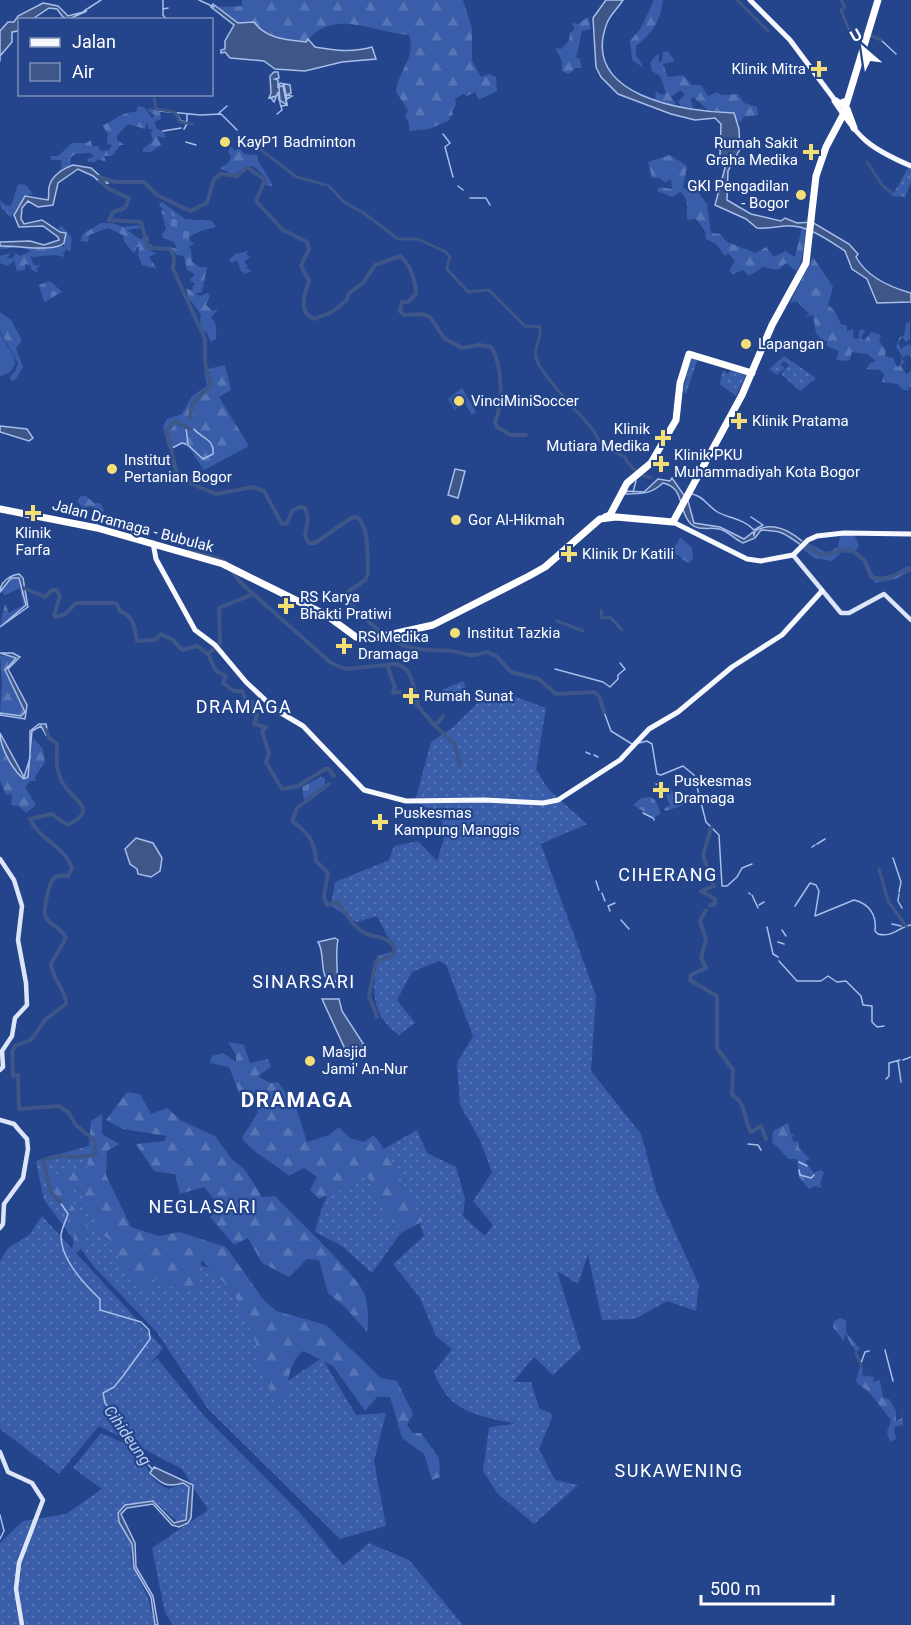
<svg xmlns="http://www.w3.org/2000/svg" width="911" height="1625" viewBox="0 0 911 1625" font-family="Roboto,sans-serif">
<defs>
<pattern id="grass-dots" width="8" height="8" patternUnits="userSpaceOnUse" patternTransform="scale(1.5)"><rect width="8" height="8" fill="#395da8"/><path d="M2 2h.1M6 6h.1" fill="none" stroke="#5775b5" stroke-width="1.8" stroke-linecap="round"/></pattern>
<pattern id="forest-firs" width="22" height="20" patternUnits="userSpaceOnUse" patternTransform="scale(1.5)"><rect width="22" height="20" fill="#395da8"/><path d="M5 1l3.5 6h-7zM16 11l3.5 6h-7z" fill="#5775b5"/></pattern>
<pattern id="cemetery-stones" width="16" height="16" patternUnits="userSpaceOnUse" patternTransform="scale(1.5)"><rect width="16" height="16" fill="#395da8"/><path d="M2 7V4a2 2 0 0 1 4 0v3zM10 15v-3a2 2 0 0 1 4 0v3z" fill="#5775b5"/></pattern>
</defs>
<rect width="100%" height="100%" fill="#24458b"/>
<path fill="url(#grass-dots)" d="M 908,168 L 911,169 L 911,182 L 905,197 L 892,196 Z
M 784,356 L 816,378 L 800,391 L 781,374 L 789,365 L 784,361 L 780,364 L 785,368 L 777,375 L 769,369 Z
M 691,358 L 698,358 L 686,394 L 683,391 Z
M 732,368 L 747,373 L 736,396 L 720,384 L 723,370 L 728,374 Z
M 463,681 L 469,694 L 448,703 L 442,690 Z
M 510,695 L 546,708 L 536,769 L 548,789 L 587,824 L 541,844 L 596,996 L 591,1071 L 641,1134 L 657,1193 L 699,1285 L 696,1311 L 667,1301 L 635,1319 L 602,1320 L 588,1255 L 578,1284 L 557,1271 L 581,1349 L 553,1375 L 534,1357 L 513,1382 L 531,1382 L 539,1408 L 553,1415 L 539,1449 L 555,1480 L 578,1485 L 534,1524 L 498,1494 L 483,1471 L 489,1427 L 515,1424 C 477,1415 449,1413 434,1372 L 452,1349 L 436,1336 L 420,1298 L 393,1264 L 424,1236 L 418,1218 L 378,1152 L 417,1130 L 427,1153 L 456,1167 L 465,1199 L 463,1216 L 485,1236 L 493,1225 L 473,1201 L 492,1172 L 480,1140 L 460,1105 L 457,1063 L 473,1036 L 446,965 L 439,961 L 412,972 L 397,1000 L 415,1023 L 399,1035 C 369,1014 373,989 377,956 L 395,951 L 377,916 L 357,922 L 331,906 L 335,882 L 389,860 L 394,846 L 418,841 L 437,861 L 445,835 L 441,816 L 415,801 L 431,742 L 452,728 L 483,698 Z
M 95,1144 L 105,1218 L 186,1263 L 236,1273 L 280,1386 L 322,1358 L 356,1415 L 386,1413 L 374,1461 L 386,1526 L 340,1539 L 208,1409 L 156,1331 L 95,1268 L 44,1200 L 36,1161 Z
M 360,1157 L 408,1223 L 372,1273 L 342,1246 L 315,1232 C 325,1193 331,1185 360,1157 Z
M 42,1216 L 163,1348 L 148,1367 L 157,1358 L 203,1415 L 300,1513 L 343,1565 L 369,1543 L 409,1560 L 463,1625 L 173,1625 L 165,1613 L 152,1548 L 208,1510 L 182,1469 L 99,1426 L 59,1474 L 0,1429 L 0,1261 L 8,1248 L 30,1234 Z
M 101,1433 L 133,1447 L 156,1482 L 168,1489 L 183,1484 L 189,1487 L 187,1517 L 179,1523 L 153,1500 L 125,1505 L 117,1513 L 119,1522 L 131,1544 L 131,1562 L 148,1598 L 155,1625 L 0,1625 L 0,1543 L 23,1521 L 66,1514 L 102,1489 L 73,1468 Z"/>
<path fill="url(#forest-firs)" d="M 242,0 L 463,0 L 472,29 L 472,60 L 481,77 L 489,74 L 496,77 L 497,91 L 479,100 L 475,92 L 467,96 L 463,94 L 455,99 L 456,105 L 452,110 L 453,115 L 449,117 L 450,120 L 429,129 L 409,131 L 409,123 L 405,117 L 408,110 L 396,92 C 399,68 416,59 409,35 C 372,33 334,7 306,42 C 287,41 266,38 254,22 L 238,23 L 217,7 L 242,6 Z
M 654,0 L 663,0 C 661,20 652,34 636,46 L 636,55 L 644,68 L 632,60 L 630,41 L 641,28 Z
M 588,17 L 591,29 L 582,31 L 576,58 L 579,58 L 582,68 L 575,68 L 569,74 L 562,71 L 562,61 L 555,48 L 561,49 L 569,41 L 570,33 L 575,29 L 572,23 L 578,24 Z
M 668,51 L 675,61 L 663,64 L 668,77 L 683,75 L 692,85 L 701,85 L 708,96 L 717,92 L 722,95 L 738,94 L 744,103 L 757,107 L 758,115 L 743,117 L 741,123 L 740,120 L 737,122 L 734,113 L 709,111 L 693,97 L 691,99 L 693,109 L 682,107 L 678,102 L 685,94 L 680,90 L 671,97 L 676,103 L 673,105 L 655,99 L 656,91 L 662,95 L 666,93 L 660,76 L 652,71 L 650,63 L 656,55 L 659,55 L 659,62 L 662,61 L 663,52 Z
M 138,106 L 144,107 L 152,118 L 155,115 L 148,111 L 149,108 L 160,111 L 161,119 L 154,122 L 157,129 L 163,131 L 166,138 L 157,136 L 161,145 L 151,152 L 143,152 L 143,148 L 153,142 L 151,132 L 153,129 L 149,129 L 147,122 L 145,129 L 128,124 L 117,136 L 117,140 L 124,145 L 120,145 L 112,156 L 104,156 L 106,162 L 97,159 L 95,162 L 88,162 L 87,159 L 94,157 L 91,153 L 75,154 L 70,158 L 71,166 L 57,174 L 62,166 L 61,160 L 51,160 L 50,156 L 58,156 L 72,143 L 86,143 L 91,140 L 92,146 L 98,146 L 101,151 L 109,150 L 112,145 L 107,144 L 108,134 L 102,125 C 116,121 121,111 136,112 Z
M 231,146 L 235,151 L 239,147 L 244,154 L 257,155 C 259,167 269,174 272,186 L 266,185 L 265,177 L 255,167 L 247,166 L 234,175 L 220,168 L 228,163 L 231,157 L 228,151 Z
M 670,155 L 687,166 L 683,188 L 687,190 L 694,179 L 698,182 L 700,195 L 707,204 L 711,233 L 720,234 L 727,242 L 756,253 L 766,247 L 774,257 L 785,251 L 795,257 L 802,227 L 806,228 C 805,239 803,264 796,271 L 786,263 L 778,270 L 763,267 L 749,276 L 743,270 L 733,274 L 729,271 L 735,261 L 728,253 L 725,256 L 716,244 L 706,239 L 705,231 L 696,219 L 687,220 C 686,208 691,201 680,192 L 672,197 L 657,191 L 659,187 L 672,189 L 671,179 L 665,183 L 660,178 L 652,178 L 648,162 Z
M 18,184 L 26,185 L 33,194 L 24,197 L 11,217 L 1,208 L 0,200 L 5,205 L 11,206 Z
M 162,202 L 185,219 L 212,221 L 216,227 L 200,231 L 166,213 L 159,205 Z
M 164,222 L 172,229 L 189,235 L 187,239 L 194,243 L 188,248 L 191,249 L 192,261 L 199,267 L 207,267 L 202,292 L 195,294 L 200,296 L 207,293 L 210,296 L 206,305 L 213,311 L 218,309 L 211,318 C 218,323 216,331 216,339 L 211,342 L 207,333 L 203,331 L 202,335 L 192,312 L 200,323 L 201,315 L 192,302 L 186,299 L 188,296 L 186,288 L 192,291 L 193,285 L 196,285 L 190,280 L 195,274 L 187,270 L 184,256 L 177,255 L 167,246 L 177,249 L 174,242 L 163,238 L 162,234 L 166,229 Z
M 101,223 L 112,223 L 123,227 L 139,225 L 140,228 L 127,230 L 140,239 L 149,236 L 148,243 L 155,247 L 150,251 L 157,253 L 149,257 L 157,269 L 142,265 L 138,255 L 139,247 L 137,247 L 134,254 L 124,241 L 123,235 L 108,228 L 89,235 L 88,242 L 80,241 L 83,234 Z
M 61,225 L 72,238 L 70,251 L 67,249 L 63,253 L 65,257 L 54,255 L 32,257 L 29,254 L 34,265 L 41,265 L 36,269 L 39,273 L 32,270 L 30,265 L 25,264 L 25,270 L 17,271 L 14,261 L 8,266 L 0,263 L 0,256 L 11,253 L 7,258 L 13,258 L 15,254 L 13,251 L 20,256 L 31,251 L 19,247 L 0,249 L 0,245 C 25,244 42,252 64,246 L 66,233 L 58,229 Z
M 248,251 L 246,255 L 251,256 L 244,262 L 248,266 L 244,269 L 248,268 L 251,271 L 245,274 L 241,271 L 237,260 L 231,263 L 229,260 L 235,254 Z
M 813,257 L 833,287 L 828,305 L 834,310 L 841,324 L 847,326 L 847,331 L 853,329 L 854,339 L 859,338 L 859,331 L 862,329 L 865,331 L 861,338 L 864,341 L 871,332 L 881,335 L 879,341 L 886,350 L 885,356 L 893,358 L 897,367 L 900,366 L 902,356 L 896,347 L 900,337 L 904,336 L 906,324 L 910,322 L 910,339 L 906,342 L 902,337 L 898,343 L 901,349 L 908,344 L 911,346 L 911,358 L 908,355 L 902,358 L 902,361 L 906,359 L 901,366 L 906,374 L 911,371 L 911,388 L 907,387 L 910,391 L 902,389 L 898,384 L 882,382 L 884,374 L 880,370 L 867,369 L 870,363 L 876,361 L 867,354 L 852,352 L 849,361 L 836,360 L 839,351 L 827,346 L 827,341 L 822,341 L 816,333 L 813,315 L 805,317 L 809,314 L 797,301 L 790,303 Z
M 0,312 L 11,320 L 22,340 L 16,348 L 23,367 L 15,380 L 11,381 L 10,377 L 16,370 L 18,363 L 0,331 Z
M 225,365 L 231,390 L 219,397 L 249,446 L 204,470 L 190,449 L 182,443 L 170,449 L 168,447 L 163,426 L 167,419 L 182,414 L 192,396 L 207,386 L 204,370 Z
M 81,496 L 86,496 L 94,503 L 100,503 L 104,510 L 99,517 L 102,526 L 95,524 L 98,510 L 90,506 L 84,509 L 77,501 Z
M 854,534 L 859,546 L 854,553 L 842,552 L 832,561 L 814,558 L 803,549 L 807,543 L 828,553 L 838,547 L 840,535 Z
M 680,537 L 692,548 L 693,559 L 688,563 L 676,554 L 672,556 L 678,558 L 670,560 L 666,554 L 676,545 L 675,543 L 677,544 Z
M 857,551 L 867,561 L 874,577 C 899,582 896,567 911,566 L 911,571 L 895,579 L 875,583 Z
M 11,578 L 20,579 L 26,605 L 0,625 L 5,604 L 9,613 L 23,605 L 20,588 L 5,595 L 1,591 Z
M 0,655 L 16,658 L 8,664 C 8,683 19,695 25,712 L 21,716 L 0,713 L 2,684 Z
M 33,738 L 43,749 L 45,762 L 35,777 L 36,781 L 30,781 L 25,787 L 36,805 L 26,813 L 19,806 L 11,805 L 12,794 L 6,795 L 0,781 L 0,739 L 22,778 L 28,777 Z
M 228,1042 L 244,1045 L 250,1063 L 268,1059 L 271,1067 L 258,1076 L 270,1083 L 278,1082 L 297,1110 L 307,1142 L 329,1135 L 339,1127 L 350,1138 L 364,1142 L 374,1135 L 388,1155 L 423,1221 L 388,1240 L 403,1222 L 394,1216 L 388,1218 L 365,1171 L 339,1191 L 319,1199 L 310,1190 L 317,1177 L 304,1168 L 289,1176 C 276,1165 249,1150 242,1138 L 258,1112 L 252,1097 L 240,1095 L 229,1067 L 210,1063 L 212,1056 L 223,1053 L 236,1062 L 236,1055 Z
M 127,1092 L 140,1094 L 151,1114 L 167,1108 L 182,1121 L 215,1136 L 231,1158 L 246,1171 L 262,1197 L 275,1196 C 293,1216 358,1275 365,1295 C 368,1307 369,1320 367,1332 L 345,1307 L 328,1293 L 319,1260 L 307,1259 L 289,1277 L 262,1263 L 248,1238 L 234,1245 L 210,1217 L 221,1208 L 204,1187 L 180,1194 L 175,1174 L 154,1171 L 136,1144 L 164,1141 L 167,1136 L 123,1129 L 106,1120 Z
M 102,1114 L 102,1134 L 119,1144 L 107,1151 L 106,1175 L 131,1227 L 159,1236 L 179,1232 L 226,1247 L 263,1299 L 276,1311 L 326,1325 L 381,1378 L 397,1381 L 413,1414 L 407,1425 L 413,1433 L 421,1433 L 439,1458 L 440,1477 L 432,1480 L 424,1454 L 402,1438 L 390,1397 L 377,1397 L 365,1411 L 333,1366 L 303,1351 C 284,1366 292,1391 277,1409 L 258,1362 L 256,1343 L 234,1293 L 202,1260 L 196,1292 L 171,1287 L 153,1277 L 149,1294 L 118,1261 L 118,1247 L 99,1231 L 91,1210 L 76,1186 L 69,1201 L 87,1225 L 85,1245 L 71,1258 C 76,1221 80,1218 48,1195 L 51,1175 L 87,1169 L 91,1121 Z
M 788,1123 L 791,1134 L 795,1136 L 791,1137 L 794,1142 L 798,1141 L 799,1148 L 810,1159 L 805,1161 L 814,1173 L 820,1170 L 824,1172 L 820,1184 L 822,1188 L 816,1186 L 809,1189 L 799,1177 L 797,1159 L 789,1159 L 772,1142 L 773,1131 Z
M 841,1318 L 846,1321 L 846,1332 L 860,1349 L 856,1352 L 845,1334 L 844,1341 L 833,1327 L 834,1321 Z
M 860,1367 L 863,1367 L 862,1375 L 874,1377 L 873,1382 L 880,1380 L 883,1398 L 889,1399 L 896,1411 L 896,1421 L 902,1418 L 902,1407 L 903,1425 L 894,1427 L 896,1439 L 890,1442 L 887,1432 L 891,1420 L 869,1392 L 856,1382 Z"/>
<path fill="url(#cemetery-stones)" d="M 161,210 L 203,230 L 189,237 L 191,241 L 187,244 L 164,221 Z
M 50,281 L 62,292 L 44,302 L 39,285 Z
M 321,777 L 325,778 L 325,785 L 304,800 L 302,787 Z
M 669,789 L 688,801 L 687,804 L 666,811 L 664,809 L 670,805 L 666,796 Z
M 650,797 L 655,800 L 661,813 L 654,818 L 633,805 L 641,798 Z"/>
<path fill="#395da8" d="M 0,333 L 14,357 L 15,365 L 9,373 L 0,376 Z
M 462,388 L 476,412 L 472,415 L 464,402 L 455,410 L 448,399 Z"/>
<path fill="#3e5688" stroke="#a7beeb" stroke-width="1.5" d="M 606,0 L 623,0 C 618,8 610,15 607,23 C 579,96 684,112 734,113 L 739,129 L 740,149 L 728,171 L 727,200 L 751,214 L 781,221 L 785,218 L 797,223 L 812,222 L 849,244 L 858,254 L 856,257 C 867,277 889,287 911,293 L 911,302 L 877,303 L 867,279 L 852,269 L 845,251 C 828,240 807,224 785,226 C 776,227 767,229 757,228 L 746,219 L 715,205 L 725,168 L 720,155 L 721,124 L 715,118 L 695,120 L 671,114 L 618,94 L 601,77 L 596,67 L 593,18 Z
M 43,3 L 58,6 L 68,16 L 87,11 L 69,19 L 63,17 L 57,9 L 49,8 L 34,18 L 20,20 L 18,31 L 12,32 L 12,42 L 0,56 L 0,31 L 8,22 L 14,22 L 18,16 Z
M 213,4 L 238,23 L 254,22 C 266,39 287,40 306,42 L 308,39 L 315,47 C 334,50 352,53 372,47 L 376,59 L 342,62 L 305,71 L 275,69 L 264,61 L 230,58 L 225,52 L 221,53 L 221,50 L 225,49 L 225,41 L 234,25 L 211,7 Z
M 274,72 L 278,72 L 279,78 L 275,79 L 278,80 L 278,88 L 280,83 L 290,85 L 291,93 L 287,95 L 292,96 L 287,99 L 284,85 L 283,86 L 287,105 L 279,100 L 278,92 L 274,102 L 271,98 L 276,96 L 269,98 L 271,93 L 270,76 Z
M 73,165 L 91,168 L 108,183 L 102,184 L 93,176 L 78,169 L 58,183 L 53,205 L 38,207 L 28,201 L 22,208 L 21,219 L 24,224 L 42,220 L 60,232 L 66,233 L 64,243 C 54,253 16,245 0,246 L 0,242 L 30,241 L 44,245 L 59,240 L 58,237 L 43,226 L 19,227 L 14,215 L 25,196 L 48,200 C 50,194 47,190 50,184 C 53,175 64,168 73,165 Z
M 0,426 L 27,429 L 33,438 L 29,441 L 0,432 Z
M 455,469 L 465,471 L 458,498 L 448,495 Z
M 672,478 L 688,501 L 694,523 L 720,527 L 744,539 L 753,532 L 754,535 L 755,531 C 772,521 789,530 803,542 L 801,545 C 783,533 784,531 761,530 L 755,538 L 743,543 C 734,539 728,531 719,529 C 710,527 698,531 691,524 C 677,511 686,488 663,483 C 651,494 642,494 625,494 L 627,491 L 644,492 L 658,479 L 670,481 Z
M 19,574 L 23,578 L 28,607 L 0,627 L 26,605 L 19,578 L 11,578 L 0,592 C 0,581 11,575 19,574 Z
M 0,653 L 13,653 L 20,657 L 8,669 L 27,705 L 25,719 L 0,715 L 0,713 L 21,716 L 25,712 L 5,670 L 16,658 Z
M 39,724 L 46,724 L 48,734 L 46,735 L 41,726 L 32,731 L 28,777 L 24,779 C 13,771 0,747 0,733 L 24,777 L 30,758 L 30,731 Z
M 136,838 L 153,843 L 162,858 L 160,871 L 151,877 L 138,874 L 137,869 L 130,864 L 125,849 Z
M 335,938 L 338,940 C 335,953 338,966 337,980 L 332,984 C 318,977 326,954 318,942 Z
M 322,999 L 339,999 L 342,1011 L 364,1045 L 357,1054 L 346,1051 Z
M 154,1467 L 193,1485 L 191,1518 L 188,1523 L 179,1527 L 172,1525 L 153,1504 L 127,1508 L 121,1514 L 135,1543 L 136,1567 L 153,1596 L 158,1625 L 155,1625 L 151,1597 L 134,1568 L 132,1544 L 119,1522 L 118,1513 L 125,1505 L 153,1501 L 174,1523 L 186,1520 L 189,1487 L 183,1483 C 167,1488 162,1484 150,1473 Z"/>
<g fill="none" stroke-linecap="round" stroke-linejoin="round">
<path stroke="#a7beeb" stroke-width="1.5" d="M 163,0 L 163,15 L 167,20
M 199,0 L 214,7
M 163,9 L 168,8
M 84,11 L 101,0
M 881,40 L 896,54
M 0,57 L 0,61
M 280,102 L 279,87 L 284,85 L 285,95
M 282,106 L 287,105 L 285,94
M 160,111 L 200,115 L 221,114 L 237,130
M 219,113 L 227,106
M 177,114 L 181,121 L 187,122 L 187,115
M 277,114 L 282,110 L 280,103
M 179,121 L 187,124 L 184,129
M 163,131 L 181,128
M 443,134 L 450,143 L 445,147 L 453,177
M 186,142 L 196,145
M 458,186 L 463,190
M 470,198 L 486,198 L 490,205
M 186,427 L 188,445 L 203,459 L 213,454 C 215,439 201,438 194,429
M 170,449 L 182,443 L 186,444
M 633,492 L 636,481
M 692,494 C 703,496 707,505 716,511 C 726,518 743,518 754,530 L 763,525 L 751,517
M 555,669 L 603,682 L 610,687 L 618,679 L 618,675 L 625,669 L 620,663
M 604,712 L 611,731 L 632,744
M 639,743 L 647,741 L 652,744 L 657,774 L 661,775 L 683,766 L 694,775 L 706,822 L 719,835 L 722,886 L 727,886 L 737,877 L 742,868 L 752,864
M 586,752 L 587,753
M 588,753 L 590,754
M 594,755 L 598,757
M 656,784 L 669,789
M 643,813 L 653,818
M 654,819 L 654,820
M 817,844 L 825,839
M 812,847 L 815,845
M 893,858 L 901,882 L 899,892
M 596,881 L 599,890
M 602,893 L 605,901
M 749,893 L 750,894
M 752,895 L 758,908
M 898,900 L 899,894
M 898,901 L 902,908
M 759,905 L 764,902
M 795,906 L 810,883 L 816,885 L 819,891 L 815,916 L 854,900 C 870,904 877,916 875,931 L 878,934 C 892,938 899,927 911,925
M 610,911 L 608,906 L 615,903
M 621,920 L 629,929
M 892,924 L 901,926
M 767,927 L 773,954 L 778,957
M 782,930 L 786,936
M 778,942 L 784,944
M 779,961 L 797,981 L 821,981 L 828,976 L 837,982 L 846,981 L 861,996 L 863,1005 L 872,1006 L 872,1022 L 877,1027 L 884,1026
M 903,1060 L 911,1057
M 898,1061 L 901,1082
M 886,1079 L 889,1076 L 889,1063 L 900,1060
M 748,1144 L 758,1145 L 761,1150
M 799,1162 L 807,1166
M 799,1170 L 800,1175 L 811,1178 L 814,1175
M 60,1202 L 68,1214 C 66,1221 61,1229 61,1236 C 61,1260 84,1284 100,1299 L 100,1310 L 141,1322 L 149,1330 L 150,1339 L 123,1376 L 114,1387 L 103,1393 L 105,1403 L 124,1425 L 137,1452 L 152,1469
M 885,1350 L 893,1381
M 861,1363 L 865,1352 L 869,1351
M 0,1515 L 4,1531 L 0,1539"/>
<path stroke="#3e5688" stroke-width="3" d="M 737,0 L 768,31
M 841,0 L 845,7 L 841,10 L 849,30 L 861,33
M 869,35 L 881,40
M 154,97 L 156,109 L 175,112 L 180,122 L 192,124
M 252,143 L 295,176
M 867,162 L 883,186 L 892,193
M 297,177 L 326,185
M 329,186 L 344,202 L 360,211
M 361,211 L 398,239 L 418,239 L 446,252 L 450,257 L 447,267
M 447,269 L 468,292 L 489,290 L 525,326 L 540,327 C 542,340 533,346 536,358 C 541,375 580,414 593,430 C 597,435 598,440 602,445
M 606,448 L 615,452
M 617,453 L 625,457 L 627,462 L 637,472
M 639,474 L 651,478
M 601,611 L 602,618 L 610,617 L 622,630
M 557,621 L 583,631
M 879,869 L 888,901 L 906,926
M 856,1353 L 861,1365"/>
<path stroke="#3e5688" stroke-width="4" d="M 99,177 L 115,182 L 144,182 L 157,195 L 190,211 L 207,203 L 214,179 L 221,174 L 237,176 L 247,167 L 265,180 L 256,201 L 283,230 L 307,242 L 309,249 L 301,266 L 309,280 C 306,293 296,311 314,319 L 332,312 L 347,300 L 348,294 L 364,282 L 375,265 L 400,256 C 410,263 416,283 416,294 L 408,302 L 402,302 L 400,311 L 404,315 L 423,314 L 430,317 L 444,338 L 462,348 L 479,345 L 491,347 C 503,365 503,403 495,422 L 497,427 L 511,435 L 526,435
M 100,181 L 109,189 L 129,198 L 125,208 L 113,212 L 109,220 L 141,222 L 148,248 L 170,249 L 174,257 L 173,269 L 205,339 L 205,363 L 211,385 C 202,397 188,400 191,418
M 190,429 L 175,421 L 167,431 L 176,471 L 192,484 L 216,494 L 253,487 L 264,491 L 282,524 L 287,523 L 293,510 L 300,507 L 305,508 L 308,518 L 305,536 L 309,543 L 315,543 L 351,518 L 357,517 C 370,528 367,557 368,574 L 365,580 L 348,592 C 349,606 358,612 368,621 C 402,651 409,649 452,651 C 459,652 468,656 475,655 C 480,655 483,652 488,652 L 497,657 L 511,672 L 539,679 L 556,694 L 595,692 L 600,698 L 604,712
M 802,543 L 821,555 L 850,549 L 864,560 L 871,577 C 886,582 898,573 911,568
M 190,551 L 223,560 L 241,583 L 331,663 L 345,669 L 387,665 L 395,687 L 393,693 L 400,692 L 414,701 L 433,724 L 439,722 L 443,716
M 24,588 L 45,597 L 52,590 L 57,590 L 60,596 L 54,615 L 56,617 L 65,614 L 76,603 L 113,603 L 117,604 L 120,611 C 134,616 135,630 137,641 L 155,640 L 161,634 L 173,640 L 182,650 L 197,646 L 208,654 L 216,671 L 226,676 L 223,683 L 234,691 L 242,691 L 246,700 L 254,703 L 248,710 L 257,715 L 254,724 L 266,727 L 262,731 L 269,753 L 266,762 L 282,789 L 298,786 L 325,769 L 329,769 L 334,776
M 208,654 L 220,643 L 219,608 L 253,594
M 387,665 C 411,659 413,685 418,702 L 417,706
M 433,724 L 455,744 L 460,765
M 46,730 L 50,739 L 57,744 C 57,757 55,767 61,780 C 70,800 102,809 67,825 L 52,814 L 30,819 C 38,839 65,846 72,868 L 68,876 C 63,876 58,874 54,878 C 49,883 42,912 46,918 C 52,927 61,927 66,938 L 51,964 C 52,979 66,989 66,1004 L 46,1019 L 31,1040 L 15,1046 L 12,1052 L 13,1076 L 18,1075 L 19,1109 L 59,1106 L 68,1112 L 76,1125 L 95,1141 L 96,1154 C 78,1161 59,1151 43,1161 L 51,1192 L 60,1202
M 329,784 L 297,808 L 292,821 C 308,833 315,840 316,861 L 328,873 L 324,896 L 327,905 L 338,902 C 346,913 353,928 367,934 C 378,938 388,936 395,949 L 393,956 L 376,961 L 369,996 L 377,1017
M 710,905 L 715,904 L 715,899 L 701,891 L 714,886 L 703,855 L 711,828
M 706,910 L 700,921 L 706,940 L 701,958 L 706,968 L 691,975 L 690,980 L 717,996 L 717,1048 L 733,1070 L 732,1095 C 747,1103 743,1119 751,1132 L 761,1126 L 766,1139"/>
<path stroke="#dde6f8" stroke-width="4.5" d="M 793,555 L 841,613 L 849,613 L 884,594 L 911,620
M 0,859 L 14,880 L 22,906 L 18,940 L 26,983 L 27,1005 L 15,1018 L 12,1036 L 2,1051 L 3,1067 L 0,1070
M 0,1120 L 14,1124 L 19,1130 L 27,1139 L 28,1149 L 23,1178 L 4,1204 L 3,1224 L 0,1228
M 0,1452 L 8,1472 L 32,1483 L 43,1500 L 19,1563 L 16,1589 L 22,1625"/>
<path stroke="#f6f8fe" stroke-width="5" d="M 750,0 L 790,40 L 837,103
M 834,101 C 859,139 869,148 911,166
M 673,522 L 747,559 L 761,561 L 793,555 L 808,540 L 817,536 L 844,533 L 911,534
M 153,543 L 156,559 L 195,630 L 215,645 L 246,682 L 276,710 L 303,726 L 364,790 L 406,801 L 485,800 L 543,803 L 558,800 L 620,760 L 649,729 L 678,712 L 732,667 L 782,635 L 822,591"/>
<path stroke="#fff" stroke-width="7" d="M 836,101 L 840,104 L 844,102
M 847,109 L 854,128
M 0,509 L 97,528 L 223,564 L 326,615 L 356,637 L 370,639 L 433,625 L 529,576 L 545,567 L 600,519 L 616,517 L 673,522 L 742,395 L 772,325 L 806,263 L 816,176 L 826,147 L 843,115 L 878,0
M 605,517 L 610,515 L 627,483 L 651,463 L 676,420 L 680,383 L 689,354 L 752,373"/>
</g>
<g fill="#f4df76" stroke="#24458b" stroke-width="2">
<path d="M816 60h6v6h6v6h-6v6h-6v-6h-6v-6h6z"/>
<circle cx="225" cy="142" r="6"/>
<path d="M808 143h6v6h6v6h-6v6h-6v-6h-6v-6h6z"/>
<circle cx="801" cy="195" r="6"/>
<circle cx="746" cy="344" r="6"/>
<circle cx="459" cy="401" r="6"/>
<path d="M736 412h6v6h6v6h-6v6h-6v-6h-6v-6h6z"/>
<path d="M660 429h6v6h6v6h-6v6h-6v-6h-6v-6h6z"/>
<path d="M658 455h6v6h6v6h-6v6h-6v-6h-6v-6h6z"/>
<circle cx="112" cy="469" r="6"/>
<path d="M30 504h6v6h6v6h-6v6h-6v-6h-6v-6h6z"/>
<circle cx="456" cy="520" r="6"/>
<path d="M566 545h6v6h6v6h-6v6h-6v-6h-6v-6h6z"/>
<path d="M283 597h6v6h6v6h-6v6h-6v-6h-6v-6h6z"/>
<circle cx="455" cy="633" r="6"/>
<path d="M341 637h6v6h6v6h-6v6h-6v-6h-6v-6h6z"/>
<path d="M408 687h6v6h6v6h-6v6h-6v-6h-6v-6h6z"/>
<path d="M658 781h6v6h6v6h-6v6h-6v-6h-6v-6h6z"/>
<path d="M377 813h6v6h6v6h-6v6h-6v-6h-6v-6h6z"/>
<circle cx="310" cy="1061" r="6"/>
</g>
<g text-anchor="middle" stroke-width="4.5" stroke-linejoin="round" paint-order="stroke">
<g font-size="15" fill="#fff" stroke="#24458b" text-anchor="start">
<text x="806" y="74" text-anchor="end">Klinik Mitra</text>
<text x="237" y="147">KayP1 Badminton</text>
<text x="798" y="148" text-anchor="end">Rumah Sakit<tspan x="798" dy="17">Graha Medika</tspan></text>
<text x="789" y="191" text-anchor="end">GKI Pengadilan<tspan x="789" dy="17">- Bogor</tspan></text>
<text x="758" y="349">Lapangan</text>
<text x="471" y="406">VinciMiniSoccer</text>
<text x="752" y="426">Klinik Pratama</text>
<text x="650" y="434" text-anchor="end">Klinik<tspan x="650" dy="17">Mutiara Medika</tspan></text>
<text x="674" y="460">Klinik PKU<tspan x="674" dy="17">Muhammadiyah Kota Bogor</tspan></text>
<text x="124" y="465">Institut<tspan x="124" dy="17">Pertanian Bogor</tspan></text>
<text x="468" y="525">Gor Al-Hikmah</text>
<text x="33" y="538" text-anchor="middle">Klinik<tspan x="33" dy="17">Farfa</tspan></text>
<text x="582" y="559">Klinik Dr Katili</text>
<text x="300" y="602">RS Karya<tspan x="300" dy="17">Bhakti Pratiwi</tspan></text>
<text x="467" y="638">Institut Tazkia</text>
<text x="358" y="642">RS Medika<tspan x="358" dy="17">Dramaga</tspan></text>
<text x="424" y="701">Rumah Sunat</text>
<text x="674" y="786">Puskesmas<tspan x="674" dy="17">Dramaga</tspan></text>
<text x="394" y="818">Puskesmas<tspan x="394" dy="17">Kampung Manggis</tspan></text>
<text x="322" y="1057">Masjid<tspan x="322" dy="17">Jami' An-Nur</tspan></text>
</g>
<g font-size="15" fill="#fff" stroke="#24458b">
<text transform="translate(133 526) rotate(15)" y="5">Jalan Dramaga - Bubulak</text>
</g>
<g font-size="16" font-style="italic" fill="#bed0f1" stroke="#24458b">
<text transform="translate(128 1435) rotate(55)" y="6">Cihideung</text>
</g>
<g font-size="18" letter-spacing="1.5" fill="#fff" stroke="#24458b">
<text x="244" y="713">DRAMAGA</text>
<text x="668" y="881">CIHERANG</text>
<text x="304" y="988">SINARSARI</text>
<text x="203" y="1213">NEGLASARI</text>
<text x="679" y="1477">SUKAWENING</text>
</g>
<g font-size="21" font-weight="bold" letter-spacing="1.5" fill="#fff" stroke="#24458b">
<text x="297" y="1107">DRAMAGA</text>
</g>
</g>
<rect x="18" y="18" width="195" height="78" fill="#24458b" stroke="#7c8fb9" stroke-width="1.5"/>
<rect x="30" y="38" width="30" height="9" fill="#f6f8fe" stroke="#7c8fb9" stroke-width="1.5"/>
<text x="72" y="48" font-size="18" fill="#ffffff">Jalan</text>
<rect x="30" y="63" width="30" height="18" fill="#3e5688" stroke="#7c8fb9" stroke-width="1.5"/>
<text x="72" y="78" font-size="18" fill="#ffffff">Air</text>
<g transform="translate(863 48) rotate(331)" stroke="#24458b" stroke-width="4.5" paint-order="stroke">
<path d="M0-4.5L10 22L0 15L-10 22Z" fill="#ffffff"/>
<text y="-9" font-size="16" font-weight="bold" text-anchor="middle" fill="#ffffff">U</text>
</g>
<path d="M701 1595v9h132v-9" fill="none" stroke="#ffffff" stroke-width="3"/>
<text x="710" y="1595" font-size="18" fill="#ffffff" stroke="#24458b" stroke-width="4.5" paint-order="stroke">500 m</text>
</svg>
